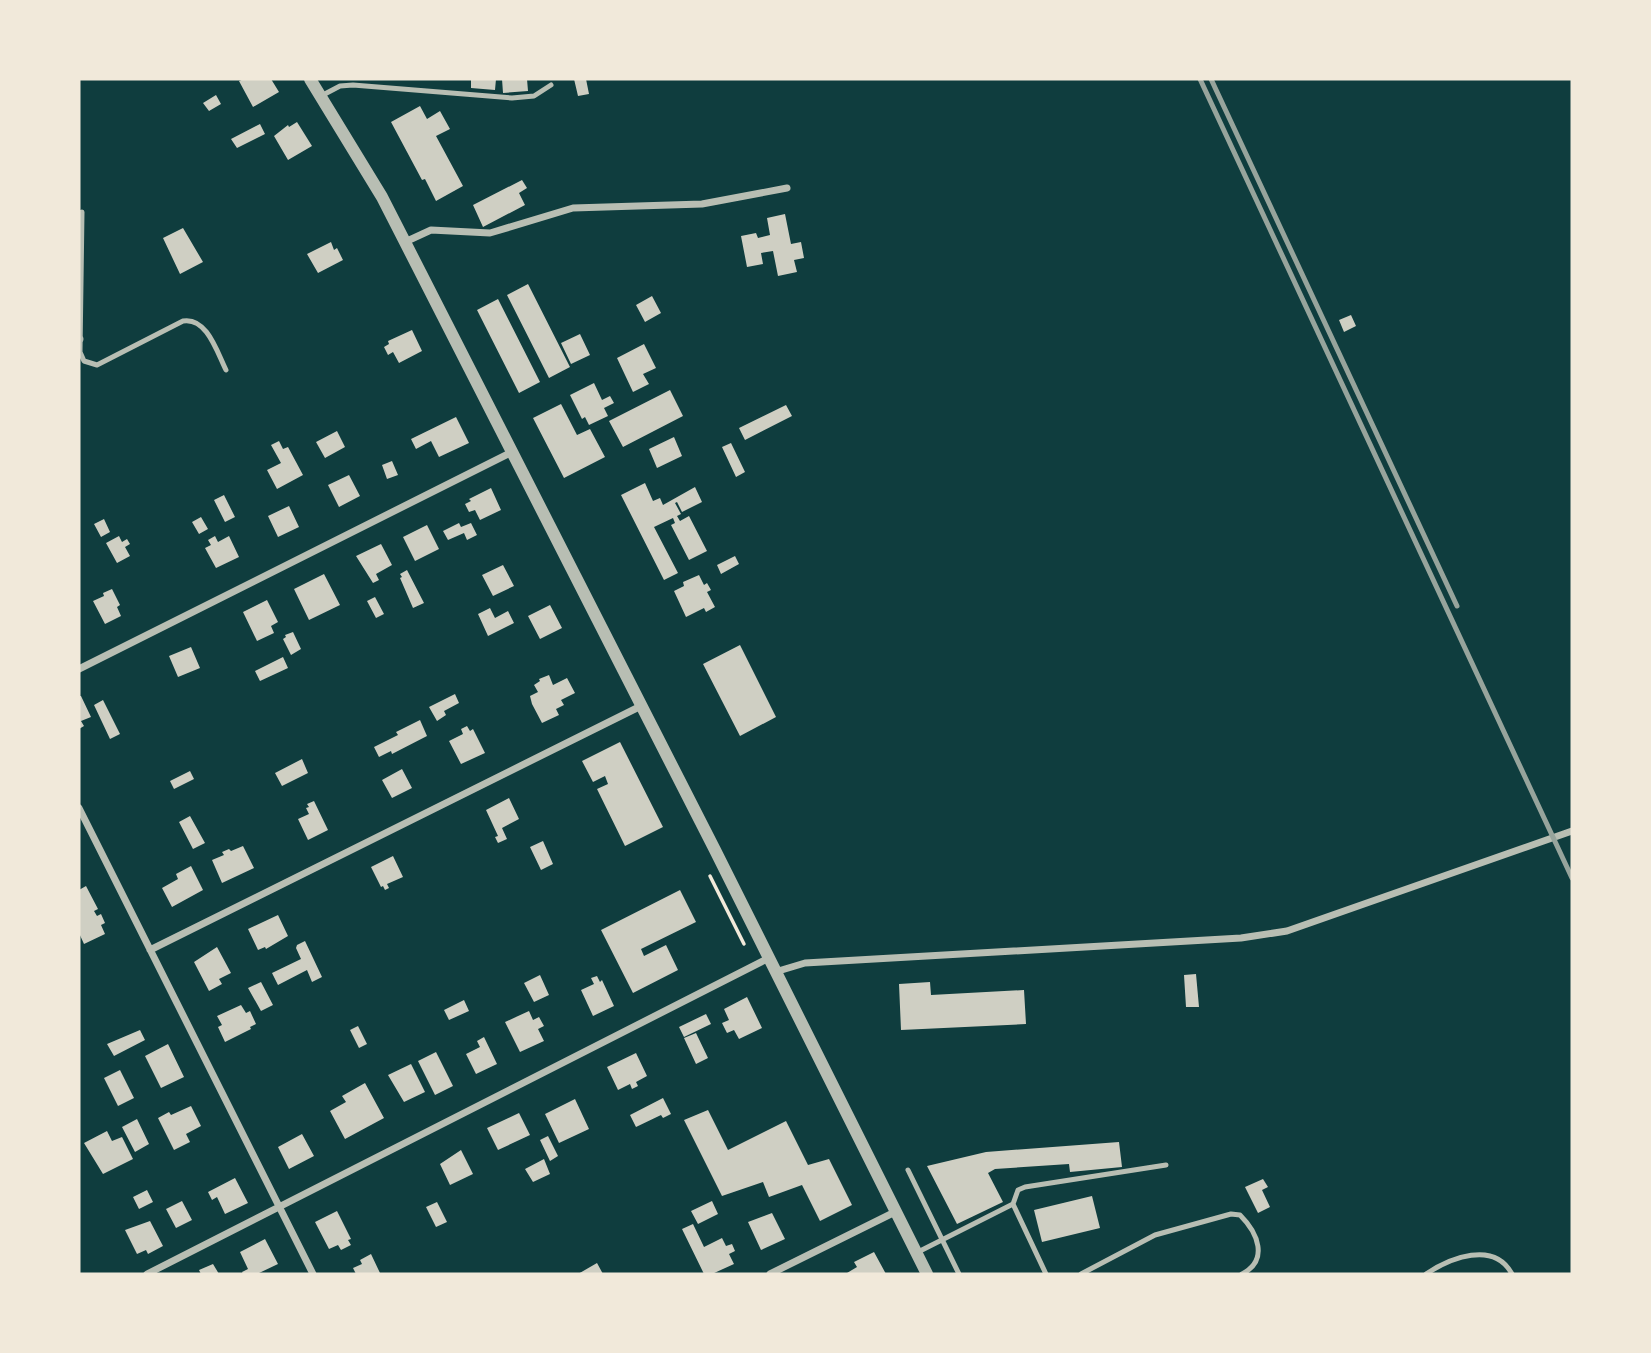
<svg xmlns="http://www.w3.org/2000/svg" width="1651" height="1353" viewBox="0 0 1651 1353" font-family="'PT Sans Narrow',sans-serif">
<rect width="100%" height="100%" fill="#0f3d3e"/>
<path fill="#cfcfc3" d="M 244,79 L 271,79 L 279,92 L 253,107 L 239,81 Z
M 471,79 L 496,79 L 495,90 L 471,88 Z
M 502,79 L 527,79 L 528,91 L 503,93 Z
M 574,79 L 586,79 L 589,94 L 578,96 Z
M 216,95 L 221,104 L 209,111 L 203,103 Z
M 420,106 L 427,119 L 440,111 L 450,129 L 436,136 L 463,186 L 436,201 L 425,179 L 422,180 L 391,122 Z
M 297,122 L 312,146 L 288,160 L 274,136 L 288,125 L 289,127 Z
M 260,124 L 265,134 L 237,148 L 231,139 Z
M 522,180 L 527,188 L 519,193 L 525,205 L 483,227 L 473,205 Z
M 785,214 L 791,244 L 801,242 L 804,258 L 794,260 L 797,272 L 778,276 L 773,251 L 761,253 L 763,264 L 747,267 L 741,236 L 756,233 L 758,238 L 770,235 L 767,218 Z
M 183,228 L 203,262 L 180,274 L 163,238 Z
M 331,242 L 334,250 L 337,248 L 343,260 L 318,273 L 307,254 Z
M 528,284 L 570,367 L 549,378 L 507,295 Z
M 652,296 L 661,313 L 645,322 L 636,305 Z
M 498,299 L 540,382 L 519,393 L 477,310 Z
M 1351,315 L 1356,326 L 1344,332 L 1339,320 Z
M 412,330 L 422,351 L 399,363 L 393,352 L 388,355 L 384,347 L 389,344 L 388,341 Z
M 580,334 L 590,355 L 571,364 L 561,343 Z
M 644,344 L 656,368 L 643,374 L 649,384 L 633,392 L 617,358 Z
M 594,383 L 602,400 L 610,396 L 614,403 L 604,408 L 608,416 L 589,425 L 585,417 L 582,419 L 570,395 Z
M 670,390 L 683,416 L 623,447 L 609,421 Z
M 561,404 L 577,435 L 590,429 L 605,457 L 564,478 L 533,418 Z
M 786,405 L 792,416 L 745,440 L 739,428 Z
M 456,417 L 469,443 L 439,457 L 431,441 L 416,449 L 411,439 Z
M 337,431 L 345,447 L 325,458 L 316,442 Z
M 674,437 L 682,456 L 657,468 L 649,449 Z
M 279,441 L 283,449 L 288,447 L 303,475 L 277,489 L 267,470 L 281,463 L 271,445 Z
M 731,443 L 745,472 L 736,477 L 722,447 Z
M 392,461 L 398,475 L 387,479 L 382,465 Z
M 349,475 L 360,496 L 339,507 L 328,485 Z
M 645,483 L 653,501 L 660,498 L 663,505 L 695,487 L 702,502 L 682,512 L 677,502 L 675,503 L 681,514 L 677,516 L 680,521 L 689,516 L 707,551 L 689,560 L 671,525 L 675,523 L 673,518 L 654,527 L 678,573 L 664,580 L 621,495 Z
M 491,488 L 501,510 L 480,520 L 475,510 L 469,512 L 465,504 L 471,501 L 469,499 Z
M 224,495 L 235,517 L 225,522 L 214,500 Z
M 289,506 L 299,527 L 278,537 L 268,516 Z
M 201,517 L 208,529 L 199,534 L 192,522 Z
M 104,519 L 110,532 L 101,537 L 94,524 Z
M 459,523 L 461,527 L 471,523 L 477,535 L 467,540 L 464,533 L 448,540 L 443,531 Z
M 427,525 L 439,549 L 415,561 L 403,537 Z
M 119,536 L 122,542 L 127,539 L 130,544 L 125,547 L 130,556 L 117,563 L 106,543 Z
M 215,536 L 218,542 L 229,536 L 239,557 L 216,568 L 205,548 L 211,545 L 208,540 Z
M 381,544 L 392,565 L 376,574 L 379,580 L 373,583 L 356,556 Z
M 735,556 L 739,564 L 721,574 L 717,565 Z
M 503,565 L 514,586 L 493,596 L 482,575 Z
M 407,570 L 424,603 L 413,608 L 400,578 L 402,577 L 400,574 Z
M 324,574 L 340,605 L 309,620 L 294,589 Z
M 699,575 L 704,585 L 707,583 L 711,590 L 707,592 L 715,607 L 706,612 L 704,608 L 686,617 L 674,591 L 684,586 L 683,582 Z
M 112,589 L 120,605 L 117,607 L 121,616 L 105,624 L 93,601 L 104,596 L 103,593 Z
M 375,597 L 384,614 L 376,618 L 367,601 Z
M 267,600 L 278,622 L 271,626 L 274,633 L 257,641 L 243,612 Z
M 550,605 L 562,628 L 540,639 L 528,616 Z
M 490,608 L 495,618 L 508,611 L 514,623 L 488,636 L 478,614 Z
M 293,632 L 301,649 L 291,655 L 283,639 L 286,637 L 285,635 Z
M 740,645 L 776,717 L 740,736 L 703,664 Z
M 191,647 L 200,668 L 178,677 L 169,656 Z
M 283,657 L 288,668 L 260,681 L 255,671 Z
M 549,675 L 553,685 L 567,678 L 575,693 L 561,700 L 564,705 L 556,709 L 559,715 L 542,723 L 532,704 L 530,696 L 538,692 L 534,685 L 540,681 L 539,679 Z
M 455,694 L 459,703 L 444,711 L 446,715 L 437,721 L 429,707 Z
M 79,696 L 81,696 L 91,717 L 81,721 L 84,726 L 79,729 Z
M 103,700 L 120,734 L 110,739 L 94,705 Z
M 420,720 L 427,736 L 392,754 L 391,751 L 379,757 L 374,747 L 398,735 L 396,732 Z
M 467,726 L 470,731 L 473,729 L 485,753 L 461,764 L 449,741 L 463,734 L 461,729 Z
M 620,742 L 663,827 L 625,846 L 597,789 L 608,784 L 605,776 L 593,782 L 582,761 Z
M 302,759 L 308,773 L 282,786 L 275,773 Z
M 402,769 L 412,788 L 392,798 L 382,780 Z
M 190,771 L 194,779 L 174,789 L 170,781 Z
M 509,798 L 519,819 L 502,828 L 507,839 L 498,843 L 495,837 L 498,836 L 486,810 Z
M 314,801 L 328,830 L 308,840 L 298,819 L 309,814 L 306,808 L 309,807 L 307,804 Z
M 190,816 L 205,843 L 193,849 L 179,822 Z
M 543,841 L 553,864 L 541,870 L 530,847 Z
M 243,846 L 254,868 L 222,883 L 212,860 L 224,855 L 222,852 L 229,849 L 231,851 Z
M 393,856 L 403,877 L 387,884 L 389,888 L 385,890 L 383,886 L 381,887 L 371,867 Z
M 191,866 L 203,890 L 172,907 L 162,888 L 178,879 L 176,874 Z
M 86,886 L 98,909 L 94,911 L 97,916 L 101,914 L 105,923 L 101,925 L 105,934 L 84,944 L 79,933 L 79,890 Z
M 680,890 L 696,922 L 641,949 L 644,956 L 666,945 L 678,970 L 633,993 L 601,930 Z
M 278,915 L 288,936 L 266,949 L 265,947 L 258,950 L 248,929 Z
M 305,941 L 322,977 L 312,982 L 307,970 L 278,985 L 272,973 L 301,959 L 296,948 L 297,945 Z
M 217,947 L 231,973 L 219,979 L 222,984 L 209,991 L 194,962 Z
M 1196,974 L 1199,1007 L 1186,1007 L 1184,975 Z
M 540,975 L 549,995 L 534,1002 L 524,983 Z
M 597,976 L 600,982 L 602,980 L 614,1006 L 593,1016 L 581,990 L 594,984 L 591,978 Z
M 261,982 L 273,1005 L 261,1011 L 248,988 Z
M 930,982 L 931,995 L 1024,990 L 1026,1024 L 901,1030 L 899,984 Z
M 747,997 L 762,1028 L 739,1039 L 734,1030 L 727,1033 L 722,1023 L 729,1020 L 724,1009 Z
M 464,1000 L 469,1011 L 449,1020 L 444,1010 Z
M 241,1005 L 246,1013 L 250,1011 L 256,1024 L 250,1027 L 251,1029 L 225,1042 L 218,1027 L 222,1025 L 217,1016 Z
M 529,1011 L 533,1020 L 539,1017 L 544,1026 L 538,1029 L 544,1041 L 520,1052 L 505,1022 Z
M 706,1014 L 711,1024 L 684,1037 L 679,1027 Z
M 358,1026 L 367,1044 L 359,1048 L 350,1030 Z
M 140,1030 L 145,1040 L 114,1056 L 107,1044 Z
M 696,1033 L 708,1058 L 696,1064 L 684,1038 Z
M 484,1037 L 497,1064 L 476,1074 L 466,1054 L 480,1047 L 477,1041 Z
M 168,1044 L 184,1077 L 161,1088 L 145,1056 Z
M 436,1052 L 453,1086 L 435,1095 L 418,1061 Z
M 636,1053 L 647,1076 L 636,1082 L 638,1086 L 632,1089 L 630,1084 L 618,1090 L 607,1067 Z
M 411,1064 L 425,1092 L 404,1102 L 388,1075 Z
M 120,1070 L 134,1098 L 118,1106 L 104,1078 Z
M 365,1083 L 384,1118 L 345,1139 L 330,1111 L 346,1102 L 342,1096 Z
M 663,1098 L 671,1114 L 663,1118 L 661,1115 L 636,1127 L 630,1115 Z
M 575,1099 L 589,1129 L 559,1143 L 545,1114 Z
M 191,1106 L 201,1126 L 186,1134 L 190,1142 L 174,1150 L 158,1118 L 169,1112 L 171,1115 Z
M 708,1110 L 728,1150 L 786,1121 L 808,1165 L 829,1159 L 852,1205 L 820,1221 L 802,1185 L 769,1197 L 763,1182 L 722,1196 L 684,1120 Z
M 519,1113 L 530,1135 L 498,1150 L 487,1128 Z
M 137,1119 L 149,1144 L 135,1152 L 122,1127 Z
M 107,1131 L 112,1141 L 122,1137 L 133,1159 L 103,1174 L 84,1143 Z
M 302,1134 L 314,1156 L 289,1169 L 278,1147 Z
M 548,1136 L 558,1156 L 550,1161 L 540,1140 Z
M 1119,1142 L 1122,1167 L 1070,1172 L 1069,1164 L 995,1169 L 988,1173 L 1003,1202 L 957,1224 L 927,1166 L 986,1152 Z
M 461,1150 L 473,1174 L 450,1185 L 440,1164 Z
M 544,1159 L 550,1174 L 533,1182 L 525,1169 Z
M 235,1178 L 248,1203 L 225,1214 L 217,1197 L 212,1200 L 208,1192 Z
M 1263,1179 L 1268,1187 L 1262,1190 L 1270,1207 L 1258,1213 L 1245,1187 Z
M 147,1190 L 153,1202 L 139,1209 L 133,1197 Z
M 1092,1196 L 1100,1228 L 1042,1242 L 1034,1210 Z
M 182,1201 L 192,1220 L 176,1228 L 166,1209 Z
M 712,1201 L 718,1214 L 698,1224 L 691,1211 Z
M 437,1202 L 447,1222 L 436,1227 L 426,1207 Z
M 337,1211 L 351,1239 L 348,1240 L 351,1245 L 341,1250 L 338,1245 L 329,1249 L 315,1222 Z
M 772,1213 L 785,1239 L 761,1250 L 748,1222 Z
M 150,1221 L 163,1246 L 148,1254 L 146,1250 L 137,1254 L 125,1230 Z
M 693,1224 L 704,1247 L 722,1238 L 726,1246 L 732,1244 L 735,1251 L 729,1254 L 734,1264 L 712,1274 L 704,1274 L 682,1229 Z
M 265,1239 L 278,1264 L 257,1274 L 243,1274 L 242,1272 L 248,1269 L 240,1252 Z
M 874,1252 L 886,1274 L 848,1274 L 847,1273 L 857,1267 L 854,1262 Z
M 371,1254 L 380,1273 L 356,1274 L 353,1268 L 362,1264 L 360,1260 Z
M 597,1263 L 603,1274 L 578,1274 Z
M 213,1264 L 219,1274 L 201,1274 L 199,1270 Z"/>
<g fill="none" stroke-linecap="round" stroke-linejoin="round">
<path stroke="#f1e9da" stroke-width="3.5" d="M 710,876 L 744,944"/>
<path stroke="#b8beb3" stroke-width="5" d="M 321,96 L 340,86 L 353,85 L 512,98 L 534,96 L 551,85
M 82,212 L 80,352 L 84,361 L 97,365 L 183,321 C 207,317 217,352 226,370
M 908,1170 L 959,1274
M 916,1253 L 1013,1204
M 1046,1274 L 1013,1204 L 1018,1190 L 1025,1187 L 1166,1165
M 1081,1274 L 1155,1235 L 1231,1214 L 1240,1215 C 1258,1233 1269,1260 1242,1274
M 1426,1274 C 1450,1258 1494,1240 1512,1274"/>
<path stroke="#b8beb3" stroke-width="7" d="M 405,242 L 431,230 L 490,233 L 573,208 L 702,204 L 787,188
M 79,339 L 80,339
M 79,669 L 512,452
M 79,808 L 313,1274
M 150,950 L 641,706
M 775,972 L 805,963 L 1241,938 L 1287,931 L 1572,831
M 147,1274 L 767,959
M 770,1274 L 895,1212"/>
<path stroke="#b8beb3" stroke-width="12" d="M 310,79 L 382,197 L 405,242 L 715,850 L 927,1274"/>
<path stroke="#97a49c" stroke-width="5" d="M 1200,79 L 1572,878
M 1211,79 L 1457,606"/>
</g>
<rect width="1651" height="1353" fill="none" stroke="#f1e9da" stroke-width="161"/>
</svg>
